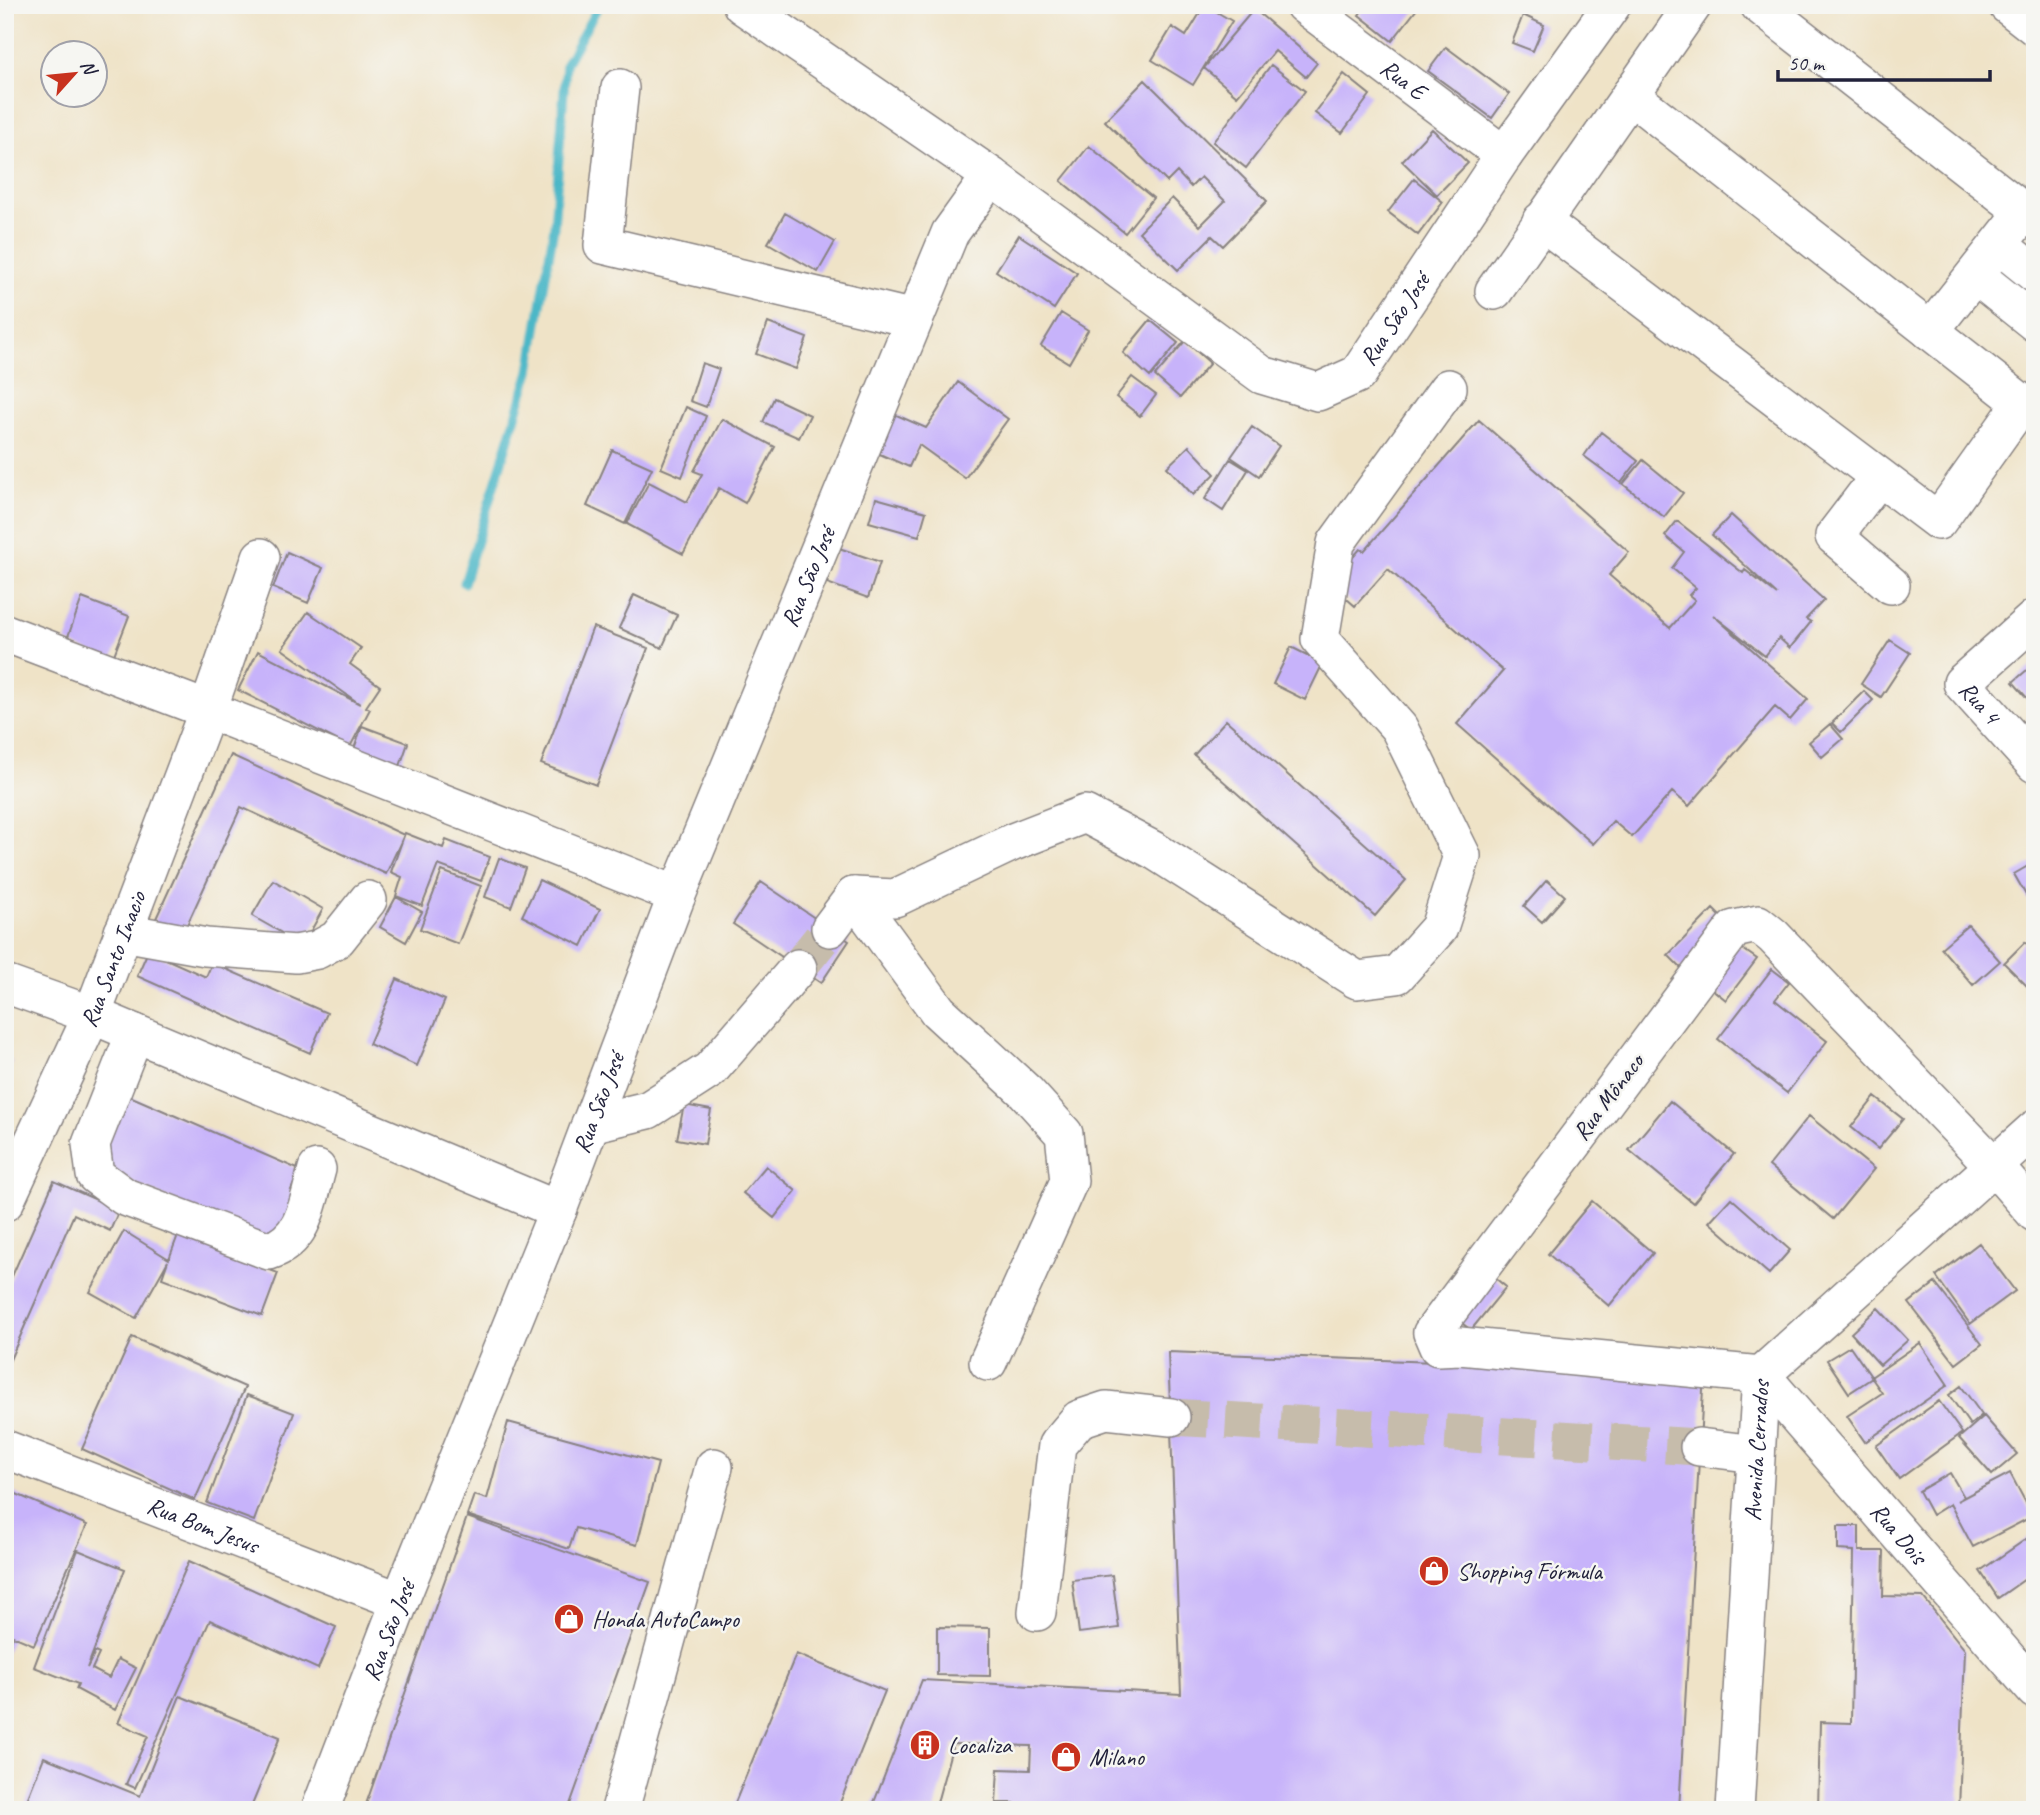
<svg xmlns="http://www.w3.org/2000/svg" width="2040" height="1815" viewBox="0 0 2040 1815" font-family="Caveat,sans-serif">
<rect width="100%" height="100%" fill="#f6f6f2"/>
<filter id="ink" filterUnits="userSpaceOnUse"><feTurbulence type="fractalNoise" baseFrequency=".0143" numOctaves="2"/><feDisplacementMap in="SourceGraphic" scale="14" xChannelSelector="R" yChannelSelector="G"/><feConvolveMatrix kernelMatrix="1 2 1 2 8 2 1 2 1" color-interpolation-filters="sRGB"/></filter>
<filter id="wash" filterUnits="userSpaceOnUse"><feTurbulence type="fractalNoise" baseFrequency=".00686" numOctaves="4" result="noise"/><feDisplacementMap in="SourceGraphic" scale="28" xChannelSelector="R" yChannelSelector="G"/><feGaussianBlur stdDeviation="1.57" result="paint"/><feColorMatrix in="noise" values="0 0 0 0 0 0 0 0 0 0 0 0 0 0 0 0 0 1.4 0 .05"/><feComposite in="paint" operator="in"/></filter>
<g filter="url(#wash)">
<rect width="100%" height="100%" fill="#efe3c7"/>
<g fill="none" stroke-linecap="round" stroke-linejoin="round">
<path stroke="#4bb7c7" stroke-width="9" d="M 464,583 L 530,371 L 554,227 L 566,64 L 599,5"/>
</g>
<g id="blocks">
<path fill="#c7b3fa" d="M 1205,5 L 1232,21 L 1193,85 L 1152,60 L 1172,27 L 1186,36 Z
M 1366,5 L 1420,5 L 1392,41 L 1359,15 Z
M 1254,9 L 1317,63 L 1306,77 L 1275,51 L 1237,96 L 1204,68 Z
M 1523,15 L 1544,25 L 1533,51 L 1512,43 Z
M 1446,47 L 1509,94 L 1492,118 L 1428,71 Z
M 1271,65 L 1305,91 L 1246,168 L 1213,142 Z
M 1344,74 L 1370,95 L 1342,133 L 1315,113 Z
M 1145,80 L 1267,201 L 1223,246 L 1212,236 L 1178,270 L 1139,232 L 1172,198 L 1200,226 L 1225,201 L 1201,177 L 1191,187 L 1177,172 L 1167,182 L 1105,121 Z
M 1432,129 L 1468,163 L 1437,195 L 1402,161 Z
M 1089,146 L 1153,198 L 1125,233 L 1061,181 Z
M 1414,179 L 1443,202 L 1418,235 L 1388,212 Z
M 785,213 L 835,242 L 818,272 L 768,243 Z
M 1019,235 L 1077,273 L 1054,309 L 996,271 Z
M 1061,313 L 1088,330 L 1069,363 L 1041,346 Z
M 1150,320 L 1178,343 L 1150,377 L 1123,353 Z
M 768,323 L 807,338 L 796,369 L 756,354 Z
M 1185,341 L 1210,363 L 1180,398 L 1155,376 Z
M 702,363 L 719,369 L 706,407 L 690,401 Z
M 1132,377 L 1156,395 L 1140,416 L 1116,397 Z
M 958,382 L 1008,419 L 965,478 L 919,445 L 909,467 L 875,452 L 892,413 L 926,428 Z
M 774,398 L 810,415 L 799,438 L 763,422 Z
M 686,407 L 706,416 L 682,477 L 661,468 Z
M 722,419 L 775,447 L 745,503 L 719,488 L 683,554 L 627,524 L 649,482 L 687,502 L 702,474 L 694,471 Z
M 1479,420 L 1629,552 L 1609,575 L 1670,628 L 1695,600 L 1689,595 L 1696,588 L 1672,568 L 1684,552 L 1665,536 L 1677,521 L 1743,573 L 1745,570 L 1777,595 L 1712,535 L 1731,515 L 1824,600 L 1806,619 L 1811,622 L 1790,648 L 1779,638 L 1765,656 L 1713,615 L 1808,699 L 1790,720 L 1775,707 L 1689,806 L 1672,792 L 1632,837 L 1613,821 L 1593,844 L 1457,724 L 1503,671 L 1388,569 L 1355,606 L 1330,584 L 1360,549 L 1364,551 Z
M 1252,427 L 1279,446 L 1259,476 L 1231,457 Z
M 1601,432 L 1638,461 L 1621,483 L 1584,456 Z
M 1189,446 L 1215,474 L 1193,495 L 1167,467 Z
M 612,450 L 652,468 L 625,524 L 587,506 Z
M 1230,459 L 1248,470 L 1223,511 L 1205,499 Z
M 1643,460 L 1683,493 L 1664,517 L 1623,484 Z
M 876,498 L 926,512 L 919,536 L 869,522 Z
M 839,548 L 880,562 L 868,598 L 827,583 Z
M 287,552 L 323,568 L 308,603 L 273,588 Z
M 634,595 L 677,615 L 662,648 L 619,628 Z
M 82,598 L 129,616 L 112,660 L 66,642 Z
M 308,612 L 361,648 L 350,664 L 380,686 L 366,707 L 370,709 L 350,747 L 238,690 L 258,651 L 360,704 L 282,649 Z
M 593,627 L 648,648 L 596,785 L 541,764 Z
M 1890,640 L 1910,653 L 1881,697 L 1861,684 Z
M 1291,647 L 1323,663 L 1305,700 L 1273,684 Z
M 2035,663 L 2035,707 L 2013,682 Z
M 1864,691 L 1873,700 L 1841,732 L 1832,723 Z
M 1226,720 L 1406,880 L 1375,916 L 1194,755 Z
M 1830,724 L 1843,739 L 1822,757 L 1809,742 Z
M 362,726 L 408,743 L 399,769 L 353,752 Z
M 231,755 L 404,835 L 386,874 L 241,807 L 181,938 L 153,925 Z
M 405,833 L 443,848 L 446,840 L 490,857 L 481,881 L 438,865 L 422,906 L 396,896 L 402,877 L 391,872 Z
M 499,858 L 525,868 L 511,907 L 485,897 Z
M 2035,862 L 2035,911 L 2014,874 Z
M 442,871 L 481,886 L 458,944 L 420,929 Z
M 273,880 L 323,909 L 303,945 L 252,916 Z
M 539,880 L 600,909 L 582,946 L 522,916 Z
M 1547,880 L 1565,896 L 1542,922 L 1524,906 Z
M 761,882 L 849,941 L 821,983 L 733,924 Z
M 396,897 L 422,912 L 406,942 L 380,927 Z
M 1713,909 L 1730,926 L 1684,971 L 1668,955 Z
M 1968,925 L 2000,961 L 1973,985 L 1941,948 Z
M 2025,942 L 2035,952 L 2035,984 L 2030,989 L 2004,963 Z
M 1737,945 L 1757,959 L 1726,1000 L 1707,985 Z
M 148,951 L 206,977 L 212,963 L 327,1013 L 310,1053 L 137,976 Z
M 1772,969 L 1789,982 L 1775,1000 L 1827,1041 L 1787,1093 L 1718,1039 Z
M 397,979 L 445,1000 L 417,1066 L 369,1044 Z
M 5,1058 L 12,1061 L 5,1078 Z
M 125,1094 L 300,1170 L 291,1190 L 299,1193 L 276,1246 L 94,1166 Z
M 1875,1097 L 1903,1119 L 1878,1149 L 1851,1127 Z
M 1670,1101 L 1734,1154 L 1693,1203 L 1629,1150 Z
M 684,1105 L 711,1110 L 705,1144 L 677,1139 Z
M 1809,1116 L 1874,1169 L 1833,1219 L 1769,1166 Z
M 766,1166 L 796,1191 L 774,1218 L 743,1193 Z
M 54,1181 L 119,1210 L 110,1231 L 74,1214 L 5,1371 L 5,1292 Z
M 1731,1198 L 1790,1250 L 1769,1274 L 1709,1222 Z
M 1592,1201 L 1653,1253 L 1609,1306 L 1548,1254 Z
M 124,1231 L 169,1259 L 178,1235 L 278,1273 L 262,1316 L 162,1278 L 168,1261 L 136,1318 L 90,1292 Z
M 1979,1243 L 2015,1291 L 1970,1324 L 1936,1276 Z
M 1489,1273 L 1506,1287 L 1471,1330 L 1454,1317 Z
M 1935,1283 L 1982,1344 L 1956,1364 L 1909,1303 Z
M 1878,1308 L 1908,1340 L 1880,1365 L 1851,1333 Z
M 132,1337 L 245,1387 L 195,1500 L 82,1449 Z
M 1920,1343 L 1948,1385 L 1865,1442 L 1847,1416 L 1882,1393 L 1871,1377 Z
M 1850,1346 L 1872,1378 L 1849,1393 L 1827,1360 Z
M 1168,1352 L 1704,1372 L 1679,1810 L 1013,1810 L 1014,1803 L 996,1803 L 998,1769 L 1030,1770 L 1031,1746 L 953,1744 L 935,1810 L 871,1810 L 922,1680 L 1181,1694 Z
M 1961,1386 L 1982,1415 L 1970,1425 L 1949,1395 Z
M 247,1395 L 294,1413 L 254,1521 L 207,1503 Z
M 1939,1401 L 1962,1433 L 1899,1479 L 1876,1446 Z
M 1984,1416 L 2017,1454 L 1992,1475 L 1959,1438 Z
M 508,1422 L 658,1463 L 637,1545 L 576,1528 L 569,1549 L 467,1515 L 474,1495 L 487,1499 Z
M 1950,1473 L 1964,1497 L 1957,1501 L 2010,1473 L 2033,1516 L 1973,1547 L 1950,1504 L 1932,1515 L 1919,1491 Z
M 5,1489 L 87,1525 L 34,1645 L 13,1636 L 5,1655 Z
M 467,1517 L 650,1582 L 568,1810 L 364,1810 Z
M 1838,1526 L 1859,1526 L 1859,1551 L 1884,1551 L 1883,1596 L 1923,1597 L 1965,1650 L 1959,1810 L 1818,1810 L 1820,1722 L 1851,1723 L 1854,1551 L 1838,1550 Z
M 2035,1533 L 2035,1572 L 1998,1598 L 1980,1571 Z
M 78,1550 L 125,1569 L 87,1668 L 95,1652 L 99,1654 L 92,1669 L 109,1678 L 118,1659 L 136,1668 L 115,1710 L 76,1689 L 78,1684 L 34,1667 Z
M 189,1561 L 336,1627 L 318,1669 L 210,1620 L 135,1788 L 126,1784 L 148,1736 L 118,1723 Z
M 1112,1575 L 1119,1628 L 1079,1633 L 1072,1580 Z
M 937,1627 L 990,1628 L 990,1676 L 937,1675 Z
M 796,1654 L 885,1691 L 837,1810 L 732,1810 Z
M 180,1696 L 280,1737 L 250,1810 L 23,1810 L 44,1757 L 140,1796 Z
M 1779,1807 L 1803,1807 L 1803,1810 L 1779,1810 Z"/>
</g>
</g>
<g filter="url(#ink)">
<use href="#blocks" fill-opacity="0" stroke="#888281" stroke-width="2"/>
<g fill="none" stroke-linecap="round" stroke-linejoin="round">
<path stroke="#c6bcab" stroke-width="37" stroke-dasharray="37 18" stroke-linecap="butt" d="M 798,968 L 830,928
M 1171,1417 L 1699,1447"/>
<g stroke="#888281" stroke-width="40">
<g id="minor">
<path d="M 742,5 L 991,176"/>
<path id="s1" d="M 1304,5 L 1504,155"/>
<path d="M 1759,5 L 2024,212"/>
<path d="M 2007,5 L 2035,27"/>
<path d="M 620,88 L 603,245 L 914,319"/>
<path d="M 1541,221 L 1938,521 L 2022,403 L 1630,95"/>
<path d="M 1999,245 L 2035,274"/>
<path d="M 1975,275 L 2035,323"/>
<path d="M 1494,291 L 1693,5"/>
<path d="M 1930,331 L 2024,212 L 2035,220"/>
<path d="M 1879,477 L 1834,536 L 1891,585"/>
<path id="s2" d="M 2035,618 L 1962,683 L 2035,764"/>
<path d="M 5,633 L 208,710 L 677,895"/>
<path d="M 854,896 L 938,1011 L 1026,1092 L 1064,1134 L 1069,1181 L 988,1362"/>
<path d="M 830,928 L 854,896 L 895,898 L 1013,842 L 1085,814 L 1155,851 L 1357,980 L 1397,975 L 1439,928 L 1462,856 L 1399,728 L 1320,639 L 1336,543 L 1448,388"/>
<path d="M 123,932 L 206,947 L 296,954 L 317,950 L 337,939 L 368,900"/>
<path d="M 5,984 L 92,1015 L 558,1210"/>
<path d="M 135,1033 L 91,1144 L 95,1175 L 125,1197 L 269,1251 C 305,1240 308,1201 317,1169"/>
<path d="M 590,1124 L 648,1110 L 710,1070 L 798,968"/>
<path id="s3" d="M 5,1202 L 92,1015 L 208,710 L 261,557"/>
<path id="s4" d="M 2035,1213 L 1994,1166 L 1773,936 L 1758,924 L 1734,929 L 1432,1333 L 1438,1347 L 1460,1346 L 1761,1375 L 2035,1690"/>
<path d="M 1699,1447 L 1756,1454"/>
<path id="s5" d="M 5,1449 L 400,1601"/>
<path d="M 1037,1612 L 1057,1445 L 1079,1419 L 1106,1410 L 1171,1417"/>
<path id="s6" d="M 320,1810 L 400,1601 L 558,1210 L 677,895 L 950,233 L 991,176 L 1262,375 L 1318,392 L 1358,374 L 1504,155 L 1612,5"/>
<path d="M 620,1810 L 714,1467"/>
<path id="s7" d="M 1735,1810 L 1761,1375 L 2035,1129"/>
</g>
</g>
<use href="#minor" stroke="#fff" stroke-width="37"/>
</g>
</g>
<defs>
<g id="shop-disc" transform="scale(1.575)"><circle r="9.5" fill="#c8321e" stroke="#f6f6f2"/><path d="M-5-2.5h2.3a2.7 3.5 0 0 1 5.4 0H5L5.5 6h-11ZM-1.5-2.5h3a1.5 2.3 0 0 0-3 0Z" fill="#fff"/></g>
<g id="building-disc" transform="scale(1.575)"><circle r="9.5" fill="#c8321e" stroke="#f6f6f2"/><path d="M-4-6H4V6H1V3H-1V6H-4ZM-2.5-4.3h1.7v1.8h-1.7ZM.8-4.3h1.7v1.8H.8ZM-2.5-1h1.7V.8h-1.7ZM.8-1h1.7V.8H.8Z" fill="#fff"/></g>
</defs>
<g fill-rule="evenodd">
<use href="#shop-disc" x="1434" y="1571"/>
<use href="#shop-disc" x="569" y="1619"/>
<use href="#building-disc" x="925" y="1745"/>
<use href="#shop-disc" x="1066" y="1757"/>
</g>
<g text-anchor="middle" stroke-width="5" stroke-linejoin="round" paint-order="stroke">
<g font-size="24" fill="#22223b" stroke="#f6f6f2">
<text dy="8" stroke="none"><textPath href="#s1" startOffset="124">Rua E</textPath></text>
<text dy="8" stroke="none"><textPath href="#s6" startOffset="2273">Rua São José</textPath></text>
<text dy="8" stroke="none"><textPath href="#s6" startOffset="1326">Rua São José</textPath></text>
<text dy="8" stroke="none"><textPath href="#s2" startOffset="124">Rua 4</textPath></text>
<text dy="8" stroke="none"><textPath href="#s3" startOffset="266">Rua Santo Inacio</textPath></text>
<text transform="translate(1608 1097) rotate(-53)" y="8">Rua Mônaco</text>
<text dy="8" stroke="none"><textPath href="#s6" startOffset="760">Rua São José</textPath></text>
<text dy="8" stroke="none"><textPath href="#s7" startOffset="360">Avenida Cerrados</textPath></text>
<text dy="8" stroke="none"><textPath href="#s5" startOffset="212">Rua Bom Jesus</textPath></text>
<text dy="8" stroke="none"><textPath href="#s4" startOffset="1479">Rua Dois</textPath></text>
<text dy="8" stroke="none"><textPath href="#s6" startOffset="192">Rua São José</textPath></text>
</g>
<g font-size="24" fill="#22223b" stroke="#f6f6f2" text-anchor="start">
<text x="1457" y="1579">Shopping Fórmula</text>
<text x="592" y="1627">Honda AutoCampo</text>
<text x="948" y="1753">Localiza</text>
<text x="1089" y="1765">Milano</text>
</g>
</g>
<rect width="2040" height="1815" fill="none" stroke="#f6f6f2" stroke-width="28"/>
<g transform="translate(74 74) rotate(63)"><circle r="33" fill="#f6f6f2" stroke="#a1a1a9" stroke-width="2"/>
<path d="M0-5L12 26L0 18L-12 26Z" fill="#c8321e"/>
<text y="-10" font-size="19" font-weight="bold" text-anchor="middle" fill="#22223b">N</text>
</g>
<path d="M1778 70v10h212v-10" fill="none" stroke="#22223b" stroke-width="3.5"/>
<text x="1788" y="70" font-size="21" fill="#22223b" stroke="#f6f6f2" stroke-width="5" paint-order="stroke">50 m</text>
</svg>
